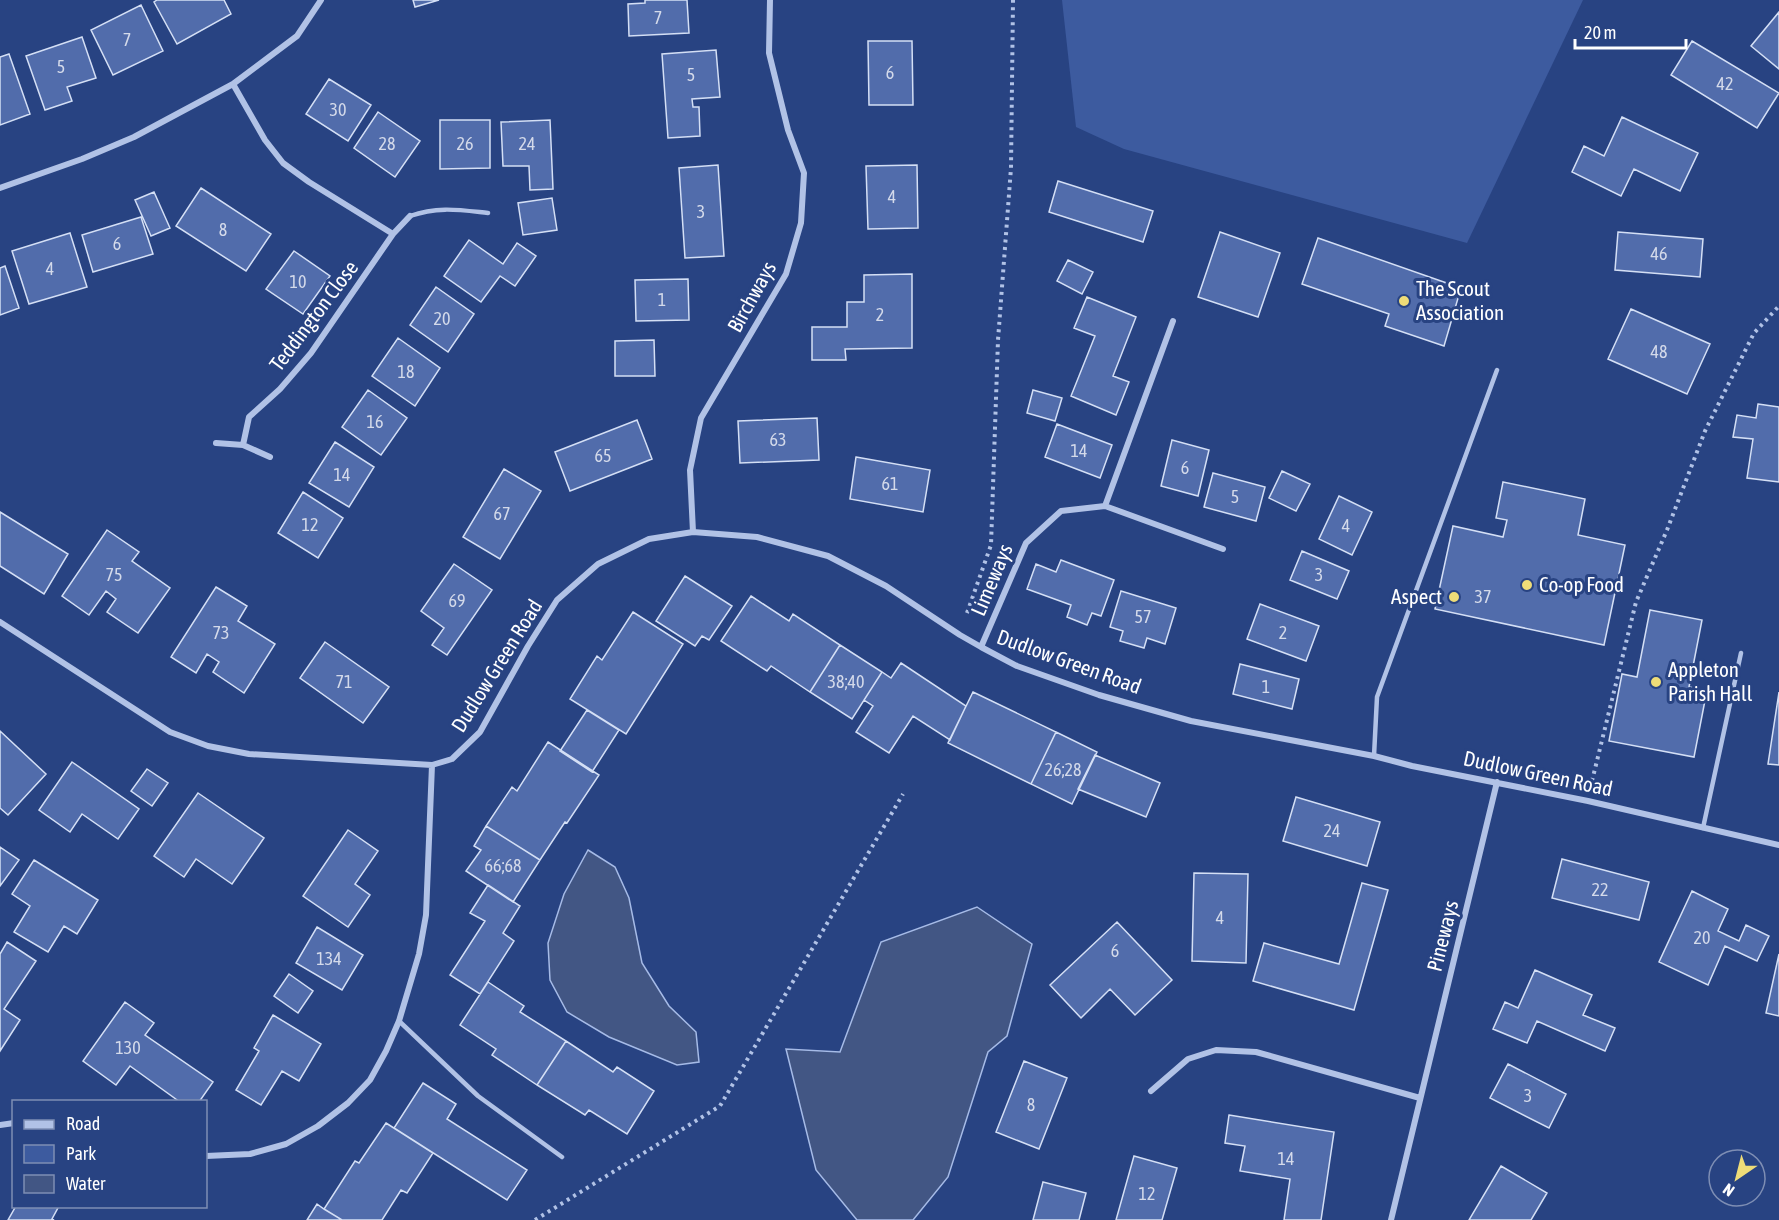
<svg xmlns="http://www.w3.org/2000/svg" width="1779" height="1220" viewBox="0 0 1779 1220" font-family="'Asap Condensed',sans-serif">
<rect width="100%" height="100%" fill="#284382"/>
<path fill="#3d5b9f" d="M 1062,0 L 1583,0 L 1467,243 L 1124,149 L 1076,127 Z"/>
<path fill="#425684" stroke="#a6bbe7" stroke-width="1.5" d="M 588,850 L 615,867 L 629,898 L 642,963 L 669,1006 L 696,1032 L 699,1062 L 677,1065 L 609,1037 L 567,1012 L 550,980 L 548,943 L 564,894 Z
M 977,907 L 1032,944 L 1007,1036 L 988,1052 L 948,1177 L 913,1220 L 857,1220 L 816,1170 L 786,1049 L 840,1052 L 881,942 Z"/>
<path fill="#516cab" stroke="#d4dff5" stroke-width="1.5" d="M 157,0 L 224,0 L 231,14 L 177,44 L 154,2 Z
M 413,0 L 439,0 L 415,7 Z
M 645,0 L 687,0 L 689,33 L 629,36 L 628,4 L 645,3 Z
M 141,5 L 163,51 L 113,75 L 91,30 Z
M 1779,12 L 1779,69 L 1751,46 Z
M 82,37 L 96,78 L 67,87 L 72,101 L 45,110 L 26,56 Z
M 868,41 L 912,41 L 913,105 L 869,105 Z
M 1692,41 L 1779,93 L 1757,128 L 1671,75 Z
M 716,50 L 720,97 L 692,99 L 693,107 L 699,107 L 700,136 L 668,138 L 662,54 Z
M 9,54 L 30,114 L 0,125 L 0,57 Z
M 329,79 L 371,105 L 348,141 L 306,114 Z
M 378,112 L 420,141 L 395,177 L 354,148 Z
M 1622,117 L 1698,153 L 1680,191 L 1634,169 L 1621,196 L 1572,172 L 1584,146 L 1604,156 Z
M 440,120 L 490,120 L 490,168 L 440,169 Z
M 550,120 L 553,189 L 530,190 L 529,166 L 503,166 L 501,122 Z
M 718,165 L 724,256 L 685,258 L 679,168 Z
M 917,165 L 918,228 L 868,229 L 866,166 Z
M 1058,181 L 1153,211 L 1143,242 L 1049,212 Z
M 201,188 L 271,234 L 246,271 L 176,226 Z
M 154,192 L 170,228 L 151,236 L 135,200 Z
M 552,198 L 557,230 L 523,235 L 518,203 Z
M 141,217 L 153,254 L 93,272 L 82,235 Z
M 1220,232 L 1280,253 L 1258,317 L 1198,297 Z
M 1618,232 L 1703,239 L 1700,277 L 1615,270 Z
M 70,233 L 87,287 L 29,304 L 12,251 Z
M 1318,238 L 1461,288 L 1444,346 L 1385,326 L 1389,314 L 1302,284 Z
M 469,240 L 503,264 L 517,243 L 536,256 L 515,286 L 500,276 L 481,302 L 444,276 Z
M 294,251 L 330,276 L 303,314 L 266,289 Z
M 1068,260 L 1093,272 L 1082,294 L 1057,281 Z
M 5,266 L 19,308 L 0,315 L 0,268 Z
M 912,274 L 912,348 L 845,349 L 846,360 L 812,360 L 812,327 L 847,327 L 847,302 L 864,302 L 864,275 Z
M 688,279 L 689,320 L 636,321 L 635,280 Z
M 436,287 L 474,314 L 448,352 L 410,325 Z
M 1087,297 L 1136,317 L 1113,376 L 1129,382 L 1116,415 L 1071,396 L 1095,336 L 1074,328 Z
M 1631,309 L 1710,344 L 1687,394 L 1608,359 Z
M 398,338 L 440,368 L 415,406 L 372,376 Z
M 654,340 L 655,376 L 615,376 L 615,341 Z
M 368,390 L 407,418 L 381,455 L 342,427 Z
M 1033,390 L 1062,398 L 1055,421 L 1027,413 Z
M 1758,404 L 1779,407 L 1779,482 L 1747,478 L 1753,439 L 1733,437 L 1737,415 L 1756,418 Z
M 817,418 L 819,460 L 740,463 L 738,421 Z
M 637,420 L 652,459 L 570,491 L 555,452 Z
M 1057,424 L 1112,445 L 1100,478 L 1045,457 Z
M 1172,440 L 1209,450 L 1198,496 L 1161,486 Z
M 335,442 L 374,467 L 349,507 L 309,483 Z
M 856,457 L 930,470 L 923,512 L 850,499 Z
M 504,469 L 541,491 L 500,559 L 463,537 Z
M 1282,471 L 1310,484 L 1296,511 L 1269,498 Z
M 1213,473 L 1265,487 L 1256,521 L 1204,507 Z
M 1503,482 L 1585,499 L 1578,535 L 1625,545 L 1604,645 L 1435,609 L 1453,526 L 1503,537 L 1507,520 L 1496,518 Z
M 303,492 L 343,518 L 318,558 L 278,533 Z
M 1339,496 L 1372,512 L 1352,555 L 1319,539 Z
M 0,512 L 68,554 L 44,594 L 0,566 Z
M 107,530 L 139,552 L 132,561 L 170,588 L 138,633 L 107,612 L 116,599 L 106,591 L 89,615 L 62,596 Z
M 1302,551 L 1349,571 L 1337,599 L 1290,580 Z
M 1061,560 L 1114,580 L 1101,616 L 1092,613 L 1087,625 L 1067,617 L 1071,605 L 1027,589 L 1036,564 L 1056,572 Z
M 454,564 L 492,590 L 447,655 L 432,645 L 444,628 L 421,611 Z
M 685,576 L 732,606 L 709,640 L 702,636 L 695,646 L 656,621 Z
M 216,587 L 247,606 L 238,621 L 275,644 L 244,693 L 213,672 L 219,662 L 207,654 L 196,673 L 171,657 Z
M 1121,591 L 1176,608 L 1165,644 L 1147,638 L 1144,648 L 1120,641 L 1123,631 L 1110,627 Z
M 751,596 L 789,621 L 793,614 L 840,645 L 810,692 L 771,666 L 767,671 L 721,641 Z
M 1260,604 L 1319,626 L 1306,661 L 1247,639 Z
M 1650,610 L 1702,620 L 1689,687 L 1707,690 L 1694,757 L 1609,741 L 1622,674 L 1637,677 Z
M 633,612 L 683,644 L 626,734 L 570,699 L 597,656 L 602,660 Z
M 325,642 L 389,687 L 363,723 L 300,678 Z
M 840,645 L 882,672 L 852,719 L 810,692 Z
M 901,663 L 966,706 L 950,740 L 913,716 L 889,753 L 856,732 L 873,706 L 864,700 L 882,672 L 891,678 Z
M 1240,664 L 1299,679 L 1292,709 L 1233,694 Z
M 973,692 L 1056,732 L 1031,784 L 948,743 Z
M 1779,692 L 1779,765 L 1768,764 Z
M 587,710 L 619,730 L 592,772 L 560,751 Z
M 0,731 L 46,774 L 8,815 L 0,808 Z
M 1056,732 L 1097,752 L 1072,804 L 1031,784 Z
M 548,742 L 599,775 L 567,823 L 565,822 L 540,860 L 486,826 L 512,787 L 517,791 Z
M 1095,755 L 1160,783 L 1146,817 L 1078,789 Z
M 72,762 L 139,809 L 118,839 L 82,814 L 70,832 L 39,810 Z
M 147,769 L 168,783 L 152,806 L 131,791 Z
M 198,793 L 264,838 L 232,884 L 196,859 L 184,877 L 154,856 Z
M 1296,797 L 1380,822 L 1367,866 L 1283,841 Z
M 486,826 L 540,860 L 513,902 L 466,871 L 481,850 L 474,846 Z
M 348,830 L 378,851 L 355,884 L 370,895 L 348,927 L 303,896 Z
M 0,847 L 19,860 L 0,886 Z
M 1562,859 L 1649,882 L 1639,920 L 1552,898 Z
M 34,860 L 98,900 L 77,934 L 64,926 L 48,952 L 14,932 L 30,906 L 12,894 Z
M 1194,873 L 1248,874 L 1246,963 L 1192,961 Z
M 1362,883 L 1388,890 L 1354,1010 L 1253,981 L 1264,943 L 1339,964 Z
M 488,885 L 520,906 L 503,933 L 514,941 L 480,994 L 450,975 L 485,921 L 470,913 Z
M 1692,891 L 1728,909 L 1718,931 L 1739,941 L 1746,925 L 1769,936 L 1757,961 L 1725,946 L 1708,985 L 1659,962 Z
M 1117,922 L 1172,980 L 1135,1015 L 1110,989 L 1081,1018 L 1050,985 Z
M 317,927 L 363,955 L 342,990 L 296,963 Z
M 7,942 L 36,961 L 4,1009 L 20,1020 L 0,1051 L 0,954 Z
M 1779,954 L 1779,1016 L 1766,1013 Z
M 1535,970 L 1592,995 L 1583,1015 L 1615,1028 L 1605,1051 L 1537,1021 L 1527,1043 L 1493,1029 L 1505,1002 L 1518,1008 Z
M 289,974 L 313,991 L 298,1013 L 274,996 Z
M 488,982 L 524,1006 L 520,1012 L 566,1041 L 537,1085 L 492,1055 L 496,1049 L 460,1025 Z
M 125,1002 L 154,1023 L 145,1035 L 213,1082 L 199,1102 L 180,1102 L 130,1066 L 116,1085 L 83,1061 Z
M 273,1015 L 321,1044 L 299,1081 L 282,1071 L 261,1105 L 236,1090 L 259,1051 L 254,1048 Z
M 566,1041 L 613,1072 L 617,1067 L 654,1091 L 627,1134 L 589,1110 L 585,1115 L 537,1085 Z
M 1024,1061 L 1067,1078 L 1039,1149 L 996,1132 Z
M 1508,1064 L 1566,1094 L 1549,1128 L 1490,1098 Z
M 423,1083 L 456,1104 L 447,1119 L 527,1170 L 507,1200 L 394,1128 Z
M 1229,1115 L 1334,1132 L 1321,1220 L 1284,1220 L 1290,1179 L 1240,1171 L 1245,1146 L 1225,1143 Z
M 386,1123 L 433,1153 L 407,1193 L 401,1190 L 382,1220 L 342,1220 L 324,1209 L 355,1161 L 359,1163 Z
M 1134,1156 L 1177,1168 L 1162,1220 L 1116,1220 Z
M 1501,1166 L 1547,1193 L 1531,1220 L 1469,1220 Z
M 1043,1182 L 1086,1193 L 1079,1220 L 1033,1220 Z
M 317,1204 L 324,1209 L 342,1220 L 307,1220 Z
M 16,1206 L 59,1206 L 52,1219 L 54,1220 L 8,1220 Z"/>
<g fill="none" stroke-linecap="round" stroke-linejoin="round">
<path stroke="#b1c2e6" stroke-width="4" stroke-dasharray="3 4.5" stroke-linecap="butt" d="M 967,613 L 991,545 L 998,340 L 1011,168 L 1013,0
M 1592,781 L 1636,602 L 1667,530 L 1705,431 L 1754,333 L 1779,306
M 535,1220 L 720,1106 L 903,794"/>
<path stroke="#b1c2e6" stroke-width="4.5" d="M 410,216 C 438,206 460,210 488,213
M 1374,756 L 1377,697 L 1497,370
M 1703,828 L 1741,653
M 399,1021 L 478,1096 L 562,1157"/>
<path stroke="#b1c2e6" stroke-width="6" d="M 233,84 L 265,140 L 283,163 L 309,182 L 393,234 L 311,353 L 280,389 L 249,417 L 243,445
M 0,188 L 82,159 L 134,137 L 233,84 L 297,36 L 321,0
M 393,234 L 410,216
M 216,443 L 243,445 L 270,457
M 1105,506 L 1173,321
M 693,532 L 690,470 L 701,418 L 786,274 L 801,223 L 804,173 L 788,130 L 769,53 L 770,0
M 0,622 L 170,732 L 208,746 L 249,754 L 432,765 L 452,759 L 480,732 L 528,646 L 557,600 L 598,564 L 649,539 L 693,532 L 757,537 L 828,556 L 886,586 L 960,635 L 981,647 L 1017,666 L 1099,695 L 1191,721 L 1374,756 L 1412,766 L 1588,801 L 1779,845
M 981,647 L 1026,543 L 1061,511 L 1105,506 L 1223,549
M 1151,1091 L 1188,1059 L 1216,1050 L 1256,1052 L 1420,1098
M 0,1125 L 14,1123
M 206,1156 L 250,1154 L 286,1144 L 318,1126 L 348,1103 L 370,1080 L 386,1051 L 399,1021 L 419,954 L 426,915 L 432,765
M 1391,1220 L 1497,782"/>
</g>
<g fill="#eedc78" stroke="#284382" stroke-width="2">
<circle cx="1404" cy="301" r="6"/>
<circle cx="1527" cy="585" r="6"/>
<circle cx="1454" cy="597" r="6"/>
<circle cx="1656" cy="682" r="6"/>
</g>
<g text-anchor="middle" stroke-width="6" stroke-linejoin="round" paint-order="stroke">
<g font-size="18" fill="#d4daea">
<text x="658" y="24">7</text>
<text x="127" y="46">7</text>
<text x="61" y="73">5</text>
<text x="890" y="79">6</text>
<text x="691" y="81">5</text>
<text x="1725" y="90">42</text>
<text x="338" y="116">30</text>
<text x="387" y="150">28</text>
<text x="465" y="150">26</text>
<text x="527" y="150">24</text>
<text x="892" y="203">4</text>
<text x="701" y="218">3</text>
<text x="223" y="236">8</text>
<text x="117" y="250">6</text>
<text x="1659" y="260">46</text>
<text x="50" y="275">4</text>
<text x="298" y="288">10</text>
<text x="662" y="306">1</text>
<text x="880" y="321">2</text>
<text x="442" y="325">20</text>
<text x="1659" y="358">48</text>
<text x="406" y="378">18</text>
<text x="375" y="428">16</text>
<text x="778" y="446">63</text>
<text x="1079" y="457">14</text>
<text x="603" y="462">65</text>
<text x="1185" y="474">6</text>
<text x="342" y="481">14</text>
<text x="890" y="490">61</text>
<text x="1235" y="503">5</text>
<text x="502" y="520">67</text>
<text x="310" y="531">12</text>
<text x="1346" y="532">4</text>
<text x="114" y="581">75</text>
<text x="1319" y="581">3</text>
<text x="1483" y="603">37</text>
<text x="457" y="607">69</text>
<text x="1143" y="623">57</text>
<text x="221" y="639">73</text>
<text x="1283" y="639">2</text>
<text x="344" y="688">71</text>
<text x="846" y="688">38;40</text>
<text x="1266" y="693">1</text>
<text x="1063" y="776">26;28</text>
<text x="1332" y="837">24</text>
<text x="503" y="872">66;68</text>
<text x="1600" y="896">22</text>
<text x="1220" y="924">4</text>
<text x="1702" y="944">20</text>
<text x="1115" y="957">6</text>
<text x="329" y="965">134</text>
<text x="128" y="1054">130</text>
<text x="1528" y="1102">3</text>
<text x="1031" y="1111">8</text>
<text x="1286" y="1165">14</text>
<text x="1147" y="1200">12</text>
</g>
<g font-size="21" fill="#fff" stroke="#284382" text-anchor="start">
<text x="1416" y="296">The Scout<tspan x="1416" dy="24">Association</tspan></text>
<text x="1539" y="592">Co-op Food</text>
<text x="1442" y="604" text-anchor="end">Aspect</text>
<text x="1668" y="677">Appleton<tspan x="1668" dy="24">Parish Hall</tspan></text>
</g>
<g font-size="21" fill="#fff" stroke="#284382">
<text transform="translate(752 297) rotate(-61)" y="7">Birchways</text>
<text transform="translate(314 316) rotate(-53)" y="7">Teddington Close</text>
<text transform="translate(992 580) rotate(-67)" y="7">Limeways</text>
<text transform="translate(1069 662) rotate(20)" y="7">Dudlow Green Road</text>
<text transform="translate(497 666) rotate(-58)" y="7">Dudlow Green Road</text>
<text transform="translate(1538 774) rotate(12)" y="7">Dudlow Green Road</text>
<text transform="translate(1443 936) rotate(-76)" y="7">Pineways</text>
</g>
</g>
<rect x="12" y="1100" width="195" height="108" fill="#284382" stroke="#7e8eb4" stroke-width="1.5"/>
<rect x="24" y="1120" width="30" height="9" fill="#b1c2e6" stroke="#7e8eb4" stroke-width="1.5"/>
<text x="66" y="1130" font-size="18" fill="#ffffff">Road</text>
<rect x="24" y="1145" width="30" height="18" fill="#3d5b9f" stroke="#7e8eb4" stroke-width="1.5"/>
<text x="66" y="1160" font-size="18" fill="#ffffff">Park</text>
<rect x="24" y="1175" width="30" height="18" fill="#425684" stroke="#7e8eb4" stroke-width="1.5"/>
<text x="66" y="1190" font-size="18" fill="#ffffff">Water</text>
<g transform="translate(1737 1178) rotate(215)"><circle r="28" fill="#284382" stroke="#7e8eb4" stroke-width="1.5"/>
<path d="M0-4.5L10 22L0 15L-10 22Z" fill="#eedc78"/>
<text y="-9" font-size="16" font-weight="bold" text-anchor="middle" fill="#ffffff">N</text>
</g>
<path d="M1575 39v9h111v-9" fill="none" stroke="#ffffff" stroke-width="3"/>
<text x="1584" y="39" font-size="18" fill="#ffffff" stroke="#284382" stroke-width="4.5" paint-order="stroke">20 m</text>
</svg>
